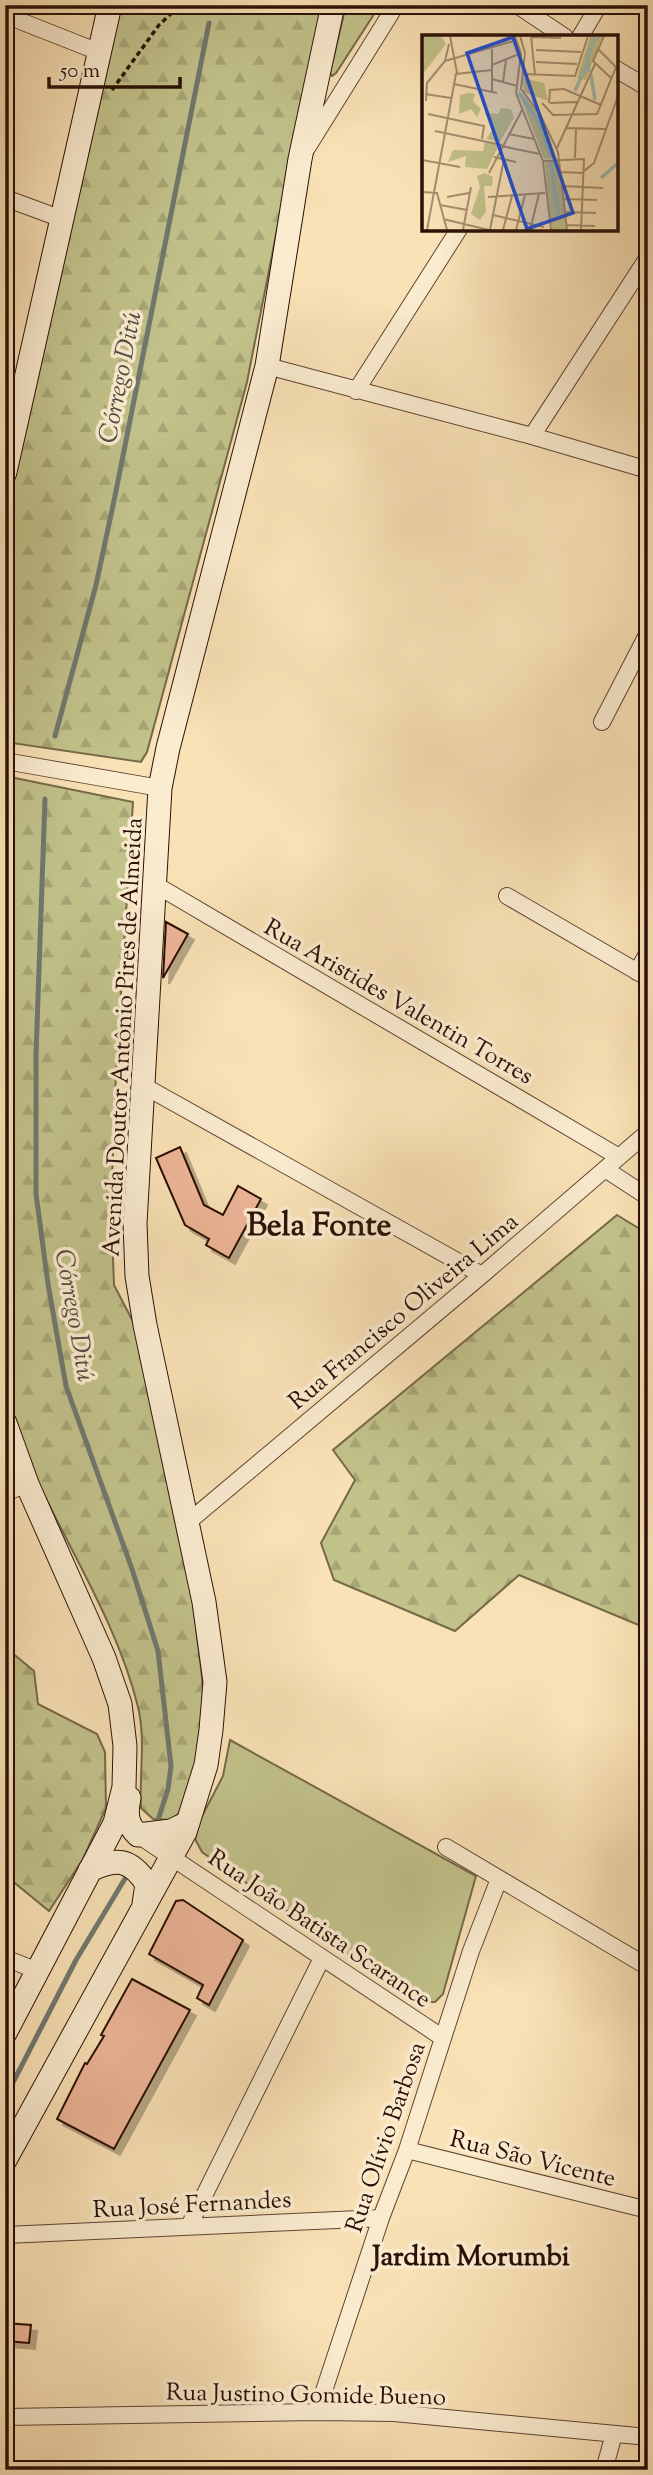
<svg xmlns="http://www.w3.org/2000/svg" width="653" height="2475" viewBox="0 0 653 2475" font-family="'Sorts Mill Goudy',serif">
<defs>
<pattern id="forest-firs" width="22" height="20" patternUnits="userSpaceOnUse" patternTransform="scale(1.75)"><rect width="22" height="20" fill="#c2c28b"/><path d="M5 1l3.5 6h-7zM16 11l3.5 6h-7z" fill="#a7a676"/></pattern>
<filter id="shadow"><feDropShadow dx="6" dy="6" stdDeviation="0" flood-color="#0004"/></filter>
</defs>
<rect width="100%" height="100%" fill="#f9e2b6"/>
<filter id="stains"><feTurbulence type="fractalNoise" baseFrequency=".00286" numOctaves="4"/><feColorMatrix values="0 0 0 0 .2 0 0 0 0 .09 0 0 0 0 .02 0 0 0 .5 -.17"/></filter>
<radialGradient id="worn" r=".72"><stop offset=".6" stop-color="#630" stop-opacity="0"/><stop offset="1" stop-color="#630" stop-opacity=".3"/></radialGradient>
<path fill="url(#forest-firs)" stroke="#766948" stroke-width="2" d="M 120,5 L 328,5 L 288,174 L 247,382 L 147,752 L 141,762 L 5,742 L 5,523 L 71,216 L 98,110 Z
M 5,776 L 133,802 L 116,1073 L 111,1204 L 114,1285 L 140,1335 L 192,1593 L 202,1677 L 205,1718 L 198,1761 L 181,1812 L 170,1820 L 153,1819 L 141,1808 C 139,1775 146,1740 138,1707 C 111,1597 35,1505 5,1394 Z
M 617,1215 L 648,1234 L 648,1629 L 519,1575 L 455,1631 L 334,1580 L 321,1543 L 355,1480 L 333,1450 Z
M 5,1647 L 34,1671 L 38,1704 L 97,1734 L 105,1752 L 106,1808 L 83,1859 L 49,1911 L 5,1875 Z"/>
<path fill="#c2c28b" stroke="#766948" stroke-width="2" d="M 346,5 L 380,5 L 336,73 L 332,76 L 330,73 Z
M 230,1740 L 476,1876 L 443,1994 L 435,2002 L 417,2002 L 202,1852 L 195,1839 L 201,1818 L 223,1776 Z"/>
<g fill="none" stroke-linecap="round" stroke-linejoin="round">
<path stroke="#70786e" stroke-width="5" d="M 55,736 L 96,585 L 115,496 L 209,23
M 45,799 L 36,1055 L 36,1194 L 48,1284 L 66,1386 L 132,1569 L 158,1651 L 171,1766 L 168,1789 L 158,1820
M 5,2098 L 76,1960 L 129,1872"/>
</g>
<path fill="#edb598" stroke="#2a1006" stroke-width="2" filter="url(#shadow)" d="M 166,922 L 188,934 L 163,978 Z
M 180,1147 L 204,1205 L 223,1215 L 238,1186 L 261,1199 L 229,1258 L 206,1245 L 209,1239 L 185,1225 L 156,1158 Z
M 183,1900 L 243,1940 L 209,2005 L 197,1998 L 203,1985 L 149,1954 L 176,1901 Z
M 132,1979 L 190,2010 L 114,2149 L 57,2119 L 85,2063 L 87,2064 L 104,2036 L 101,2035 Z
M 5,2323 L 31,2325 L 29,2343 L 5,2341 Z"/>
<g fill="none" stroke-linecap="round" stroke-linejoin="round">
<g stroke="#5e4432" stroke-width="18">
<path id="minor" d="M 517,5 L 565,37
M 5,15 L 99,52
M 580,37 L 599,5
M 616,69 L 648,88
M 307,148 L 396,5
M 5,198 L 62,219
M 267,366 L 532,436 L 648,470
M 5,385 L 23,392
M 356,391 L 459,229
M 532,436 L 648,257
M 602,722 L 648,633
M 5,761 L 160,788
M 156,885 L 619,1157
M 507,896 L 648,978
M 637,972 L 648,952
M 144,1086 L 482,1275
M 605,1169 L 648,1197
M 5,1493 L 27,1484
M 187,1523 L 482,1275 L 648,1132
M 138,1835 L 443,2038
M 446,1847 L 648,1967
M 5,1958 L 38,1971
M 407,2150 L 648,2210
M 189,2226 L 322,1958
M 5,2235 L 381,2218
M 317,2412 L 381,2218 L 407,2150 L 471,1951 L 499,1879
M 5,2417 L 317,2412 L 394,2413 L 648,2437
M 604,2470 L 614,2434"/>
</g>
<g stroke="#2a1006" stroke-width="25">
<path id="secondary" d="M 5,472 L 110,5
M 5,1423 L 27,1484 L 104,1658 L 120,1704 L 125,1746 L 124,1787 L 115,1823 L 5,2033
M 129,1798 C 126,1813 126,1824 138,1835 L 171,1831 L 188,1823
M 90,1870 C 116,1857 131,1859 147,1884 L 144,1904
M 5,2160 L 185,1832 L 206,1765 L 211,1730 L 215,1682 L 204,1602 L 145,1325 L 137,1276 L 135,1223 L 160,788 L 168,748 L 267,366 L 300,159 L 333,5"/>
</g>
<path stroke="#2a1006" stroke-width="3.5" stroke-dasharray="5 3.5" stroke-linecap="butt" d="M 112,90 L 159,25 L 180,5"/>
<use href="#minor" stroke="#fbecd0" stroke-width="16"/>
<use href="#secondary" stroke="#fbecd0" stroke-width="23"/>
</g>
<g text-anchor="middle" stroke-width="7" stroke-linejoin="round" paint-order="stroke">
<g font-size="24" fill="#2a1006" stroke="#fbecd0">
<text transform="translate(399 1001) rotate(30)" y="8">Rua Aristides Valentin Torres</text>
<text transform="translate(122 1037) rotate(-87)" y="8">Avenida Doutor Antônio Pires de Almeida</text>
<text transform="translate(403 1311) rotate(-40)" y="8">Rua Francisco Oliveira Lima</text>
<text transform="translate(320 1928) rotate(34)" y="8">Rua João Batista Scarance</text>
<text transform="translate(385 2137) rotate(-71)" y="8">Rua Olívio Barbosa</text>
<text transform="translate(533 2158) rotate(14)" y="8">Rua São Vicente</text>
<text transform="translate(192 2204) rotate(-3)" y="8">Rua José Fernandes</text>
<text transform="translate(306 2394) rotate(1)" y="8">Rua Justino Gomide Bueno</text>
</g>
<g font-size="26" font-style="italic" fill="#534d43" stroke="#fbecd0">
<text transform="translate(119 377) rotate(-79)" y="9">Córrego Ditú</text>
<text transform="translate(76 1315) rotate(80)" y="9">Córrego Ditú</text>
</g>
<g font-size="28" font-weight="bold" fill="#2a1006" stroke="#fbecd0">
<text x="471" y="2265">Jardim Morumbi</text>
</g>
<g font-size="32" font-weight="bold" fill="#2a1006" stroke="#fbecd0">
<text x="319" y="1235">Bela Fonte</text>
</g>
</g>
<g transform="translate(422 35)">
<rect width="196" height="196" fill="#f9e2b6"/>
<path d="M 0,1 L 20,2 L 24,9 L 0,40 ZM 168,1 L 180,1 L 164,45 L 155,43 ZM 101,43 L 122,48 L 126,66 L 102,57 ZM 95,53 L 113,74 L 134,123 L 122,124 ZM 46,58 L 53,59 L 51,66 L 59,74 L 55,82 L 49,74 L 37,79 L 38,60 ZM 79,73 L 89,74 L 92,83 L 78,107 L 64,104 L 71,94 L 63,78 L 76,79 ZM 63,106 L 77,110 L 65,134 L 43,132 L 44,121 L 26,127 L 31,115 L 61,116 ZM 135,125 L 145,195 L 129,195 L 123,127 ZM 63,138 L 71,142 L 70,151 L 62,151 L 64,176 L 58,185 L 49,179 L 58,152 L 55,141 Z" fill="#c2c28b"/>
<path fill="none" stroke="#9ebdb3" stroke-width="3.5" d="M 167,37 L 165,24 L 173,1M 169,40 L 173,65M 153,56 L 164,31M 97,58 L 117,88 L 129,122M 129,127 L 136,181M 179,143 L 196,128"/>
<path fill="none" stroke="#a68e70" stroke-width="2" d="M 28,1 L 35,38M 93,1 L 99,18 L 94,58 L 121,126 L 129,195M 98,1 L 103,18 L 99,54 L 119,81 L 136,117 L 145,195M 109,1 L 113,40M 182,1 L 171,26 L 190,44M 110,2 L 139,3M 70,14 L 70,57M 114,15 L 159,17M 23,26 L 95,5M 114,27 L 155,29M 70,30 L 97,19M 101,39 L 153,41 L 166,1M 70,44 L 95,51M 81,47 L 84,25M 32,49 L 75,58M 3,59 L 29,63M 4,66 L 5,48 L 23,26 L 27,9M 120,68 L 131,80 L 175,79 L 194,32 L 176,14M 127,68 L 128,55 L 142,54 L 179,70M 128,68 L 155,67M 6,79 L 62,91 L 60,104M 143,93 L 183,94M 13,96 L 80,110M 86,99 L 112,104M 79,111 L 118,119M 135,113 L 173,29M 72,122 L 94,127M 153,123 L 154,94M 0,125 L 38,132M 121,126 L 162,124 L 159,195M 162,136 L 172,128 L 196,61M 139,137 L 161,138M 67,138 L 100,75M 140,151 L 181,153M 0,157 L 15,158 L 25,195M 25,162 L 47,158M 66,162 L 123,158M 142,164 L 175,165M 18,170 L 45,175M 143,177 L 174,178M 71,180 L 122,192M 21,184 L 67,195M 145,190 L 173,191M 5,195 L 34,39 L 70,35M 41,195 L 49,152M 68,195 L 82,124M 81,195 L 90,161M 94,195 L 103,160M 108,195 L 117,159"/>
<path fill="#1d4ed8" fill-opacity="0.15" stroke="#1d4ed8" stroke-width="3.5" d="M 91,2 L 151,178 L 105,194 L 45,18 Z"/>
<rect width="196" height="196" fill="none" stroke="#2a1006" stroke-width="3.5"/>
</g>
<rect width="653" height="2475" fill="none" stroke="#f9e2b6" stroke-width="28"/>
<rect x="7" y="7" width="639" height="2461" fill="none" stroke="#2a1006" stroke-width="3.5"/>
<rect x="14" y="14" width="625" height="2447" fill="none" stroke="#2a1006" stroke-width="2"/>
<path d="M49 77v10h131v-10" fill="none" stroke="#2a1006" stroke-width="3.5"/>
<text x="60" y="77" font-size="21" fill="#2a1006" stroke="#fbecd0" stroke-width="5" paint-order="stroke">50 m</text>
<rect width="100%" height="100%" filter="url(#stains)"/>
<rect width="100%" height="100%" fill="url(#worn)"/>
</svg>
